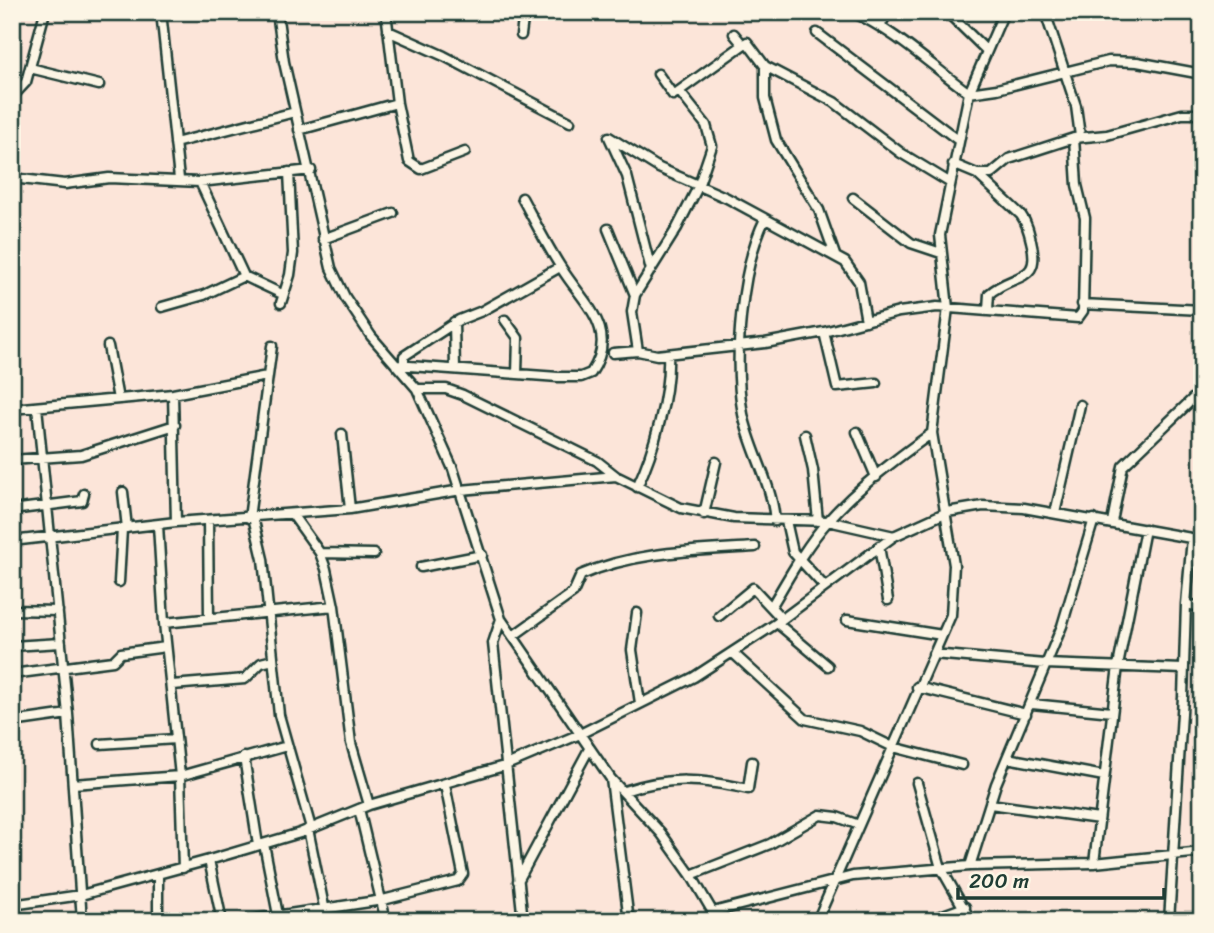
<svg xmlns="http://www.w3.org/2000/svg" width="1214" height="933" viewBox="0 0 1214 933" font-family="Sriracha,sans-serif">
<rect width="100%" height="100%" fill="#fce5d9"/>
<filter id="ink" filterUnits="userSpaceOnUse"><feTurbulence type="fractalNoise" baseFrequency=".0143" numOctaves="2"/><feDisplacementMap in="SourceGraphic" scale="14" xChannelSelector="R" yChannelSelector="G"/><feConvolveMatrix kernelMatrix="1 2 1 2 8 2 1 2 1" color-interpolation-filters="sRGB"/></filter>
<g filter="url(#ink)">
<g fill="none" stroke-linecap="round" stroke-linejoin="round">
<g stroke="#1f3d34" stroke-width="13">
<path id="minor" d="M 161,12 L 179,179
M 277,12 L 284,62 L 331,268 L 345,297 L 371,336 L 417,389 L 453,469 L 501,619 L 493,643 L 523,921
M 386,12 L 397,103 L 409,161 L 421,169 L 465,152
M 852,12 C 896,31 930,65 969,93 L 997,89 L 1109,61 L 1137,62 L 1202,74
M 947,12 L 987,51
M 1045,12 L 1076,106 L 1080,136
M 880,26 L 888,12
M 388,31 L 444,56 L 570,122
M 817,33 L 958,140
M 734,34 L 743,45 L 747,42 L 765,66 L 834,102 L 901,153 L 949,182
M 521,35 L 524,12
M 765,66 L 765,98 L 776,140 L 819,210 L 835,255
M 30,68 L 99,85
M 658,74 L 673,95 L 679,91
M 12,97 L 26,82 L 45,12
M 299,130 L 397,103
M 175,143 L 295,112
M 953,164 L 977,174 L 1021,215 C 1027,223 1029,232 1031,241 C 1042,284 1014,272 989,294 L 988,309
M 977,174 L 991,174 L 1009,159 L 1074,138 L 1107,135 L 1182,114 L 1202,114
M 12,178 L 65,184 L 109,178 L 200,182 L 311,170
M 200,182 L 244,276 L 282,294
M 853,198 L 911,243 L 941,253
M 765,219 C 741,267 733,361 743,414 C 751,452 772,483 775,521
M 608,229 L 635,295
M 323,239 L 393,213
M 651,270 L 627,176 L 609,137 L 659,168 L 727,198 L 845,262 L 859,282 L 866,321
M 281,303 L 290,275 L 293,253 L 289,172
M 1082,304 L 1202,310
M 162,307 L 204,295 L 244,276
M 505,320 L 518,338 L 517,374
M 454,322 L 455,369
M 824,332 L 837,387 L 876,383
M 108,346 L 118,399
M 638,351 L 632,312 L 635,295 L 677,228 L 698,187 L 712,146 L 706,125 L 679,91 L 743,45
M 613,353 L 638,351 L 657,355 L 765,343 L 824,332 L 899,312 L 937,307 L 1078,318 L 1083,311 L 1085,218 L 1077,185 L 1074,138
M 396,365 L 558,377 L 581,377 L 591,373 C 620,330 584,304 562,269 C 547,246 535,222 522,198
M 404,365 L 404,356 L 459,320 L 482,311 L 560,267
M 417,389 L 446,389 L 463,395 L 597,461 L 616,476 L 681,508 L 734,518 L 828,521 L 894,536
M 173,394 L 176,522
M 37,407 L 68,714 L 82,921
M 12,409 L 173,394 L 267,376
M 857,432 L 876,477
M 342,434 L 350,509
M 805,435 L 813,470 L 818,521
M 12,460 L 81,455 L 175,425
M 637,487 C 654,451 670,394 668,354
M 123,492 L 127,528
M 12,510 L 82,501 L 84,494
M 1055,513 L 1080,405
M 292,514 L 320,553 L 326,569 L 334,606 L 351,743 L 369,805
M 704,514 L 716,462
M 253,517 L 263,559 L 279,715 L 311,828
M 249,518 L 272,346
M 208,520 L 209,617
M 786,521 L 793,552 L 824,586
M 1112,522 L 1123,466 L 1202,390
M 158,525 L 164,623 L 180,776 L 183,868
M 12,541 L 176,522 L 350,509 L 461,490 L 616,476
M 879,546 L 888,600
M 320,553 L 374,554
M 421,567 L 482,555
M 119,582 L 122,529
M 1186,604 L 1202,607
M 771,607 C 789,577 805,547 828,521 C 858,487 896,459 932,433
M 12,610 L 58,611
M 637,613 L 632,650 L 640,703
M 719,616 L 753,588 L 782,619
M 501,619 L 611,779 L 661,833 L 691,875 L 718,921
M 847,620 L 942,635
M 164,623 L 334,606
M 777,623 L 828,666
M 513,636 L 573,593 L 581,575 C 636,551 696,551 755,547
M 12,646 L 61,643
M 733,653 L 805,719 L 860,731 L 893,747 L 962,765
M 933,654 L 1045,664 L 1183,669
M 12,674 L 113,661 L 121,653 L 166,647
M 172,685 L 245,679 L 261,663 L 273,660
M 917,687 L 1026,714
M 1032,704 L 1112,712
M 12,722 L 68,714
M 100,744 L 176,739
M 244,757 L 258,845
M 1007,758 L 1104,776
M 611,779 L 629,921
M 917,783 L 941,868 L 971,921
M 73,784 L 180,776 L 287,746
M 624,791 C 670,776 701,779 748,789 L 752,762
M 990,804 L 1099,819
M 359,809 L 386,921
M 308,829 L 327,921
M 264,844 L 279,920
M 209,860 L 222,921
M 1094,863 L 1118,666 L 1145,529
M 970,866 L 996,784 L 1062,626 L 1094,519
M 158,875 L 158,921
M 691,875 L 770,844 L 820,815 L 837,817 L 859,825
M 518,881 L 589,749
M 12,905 L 81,895 L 209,860 L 300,833 L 369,805 L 504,766 L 580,734 L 694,677 L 777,623 L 894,536 L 947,512 L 983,506 L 1024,508 L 1202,540
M 713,912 L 853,876 L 970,866 L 1094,863 L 1202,852
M 242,921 L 383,900 L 458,881 L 463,874 L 445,785
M 817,921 L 951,615 L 954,565 L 932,433 L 948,308 L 940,235 L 969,93 L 1004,12
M 926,921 L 965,907
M 1169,921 L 1183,697 L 1186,604 L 1192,538"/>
</g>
<use href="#minor" stroke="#fcf5e5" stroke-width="8"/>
</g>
</g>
<rect width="1214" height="933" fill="none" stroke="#fcf5e5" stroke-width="42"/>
<rect x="21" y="21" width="1172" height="891" fill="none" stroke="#1f3d34" stroke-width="2.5" filter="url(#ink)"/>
<path d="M958 888v10h206v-10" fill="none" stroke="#1f3d34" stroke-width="3.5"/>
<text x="969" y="888" font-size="21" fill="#1f3d34" stroke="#fcf5e5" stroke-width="5" paint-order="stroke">200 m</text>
</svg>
